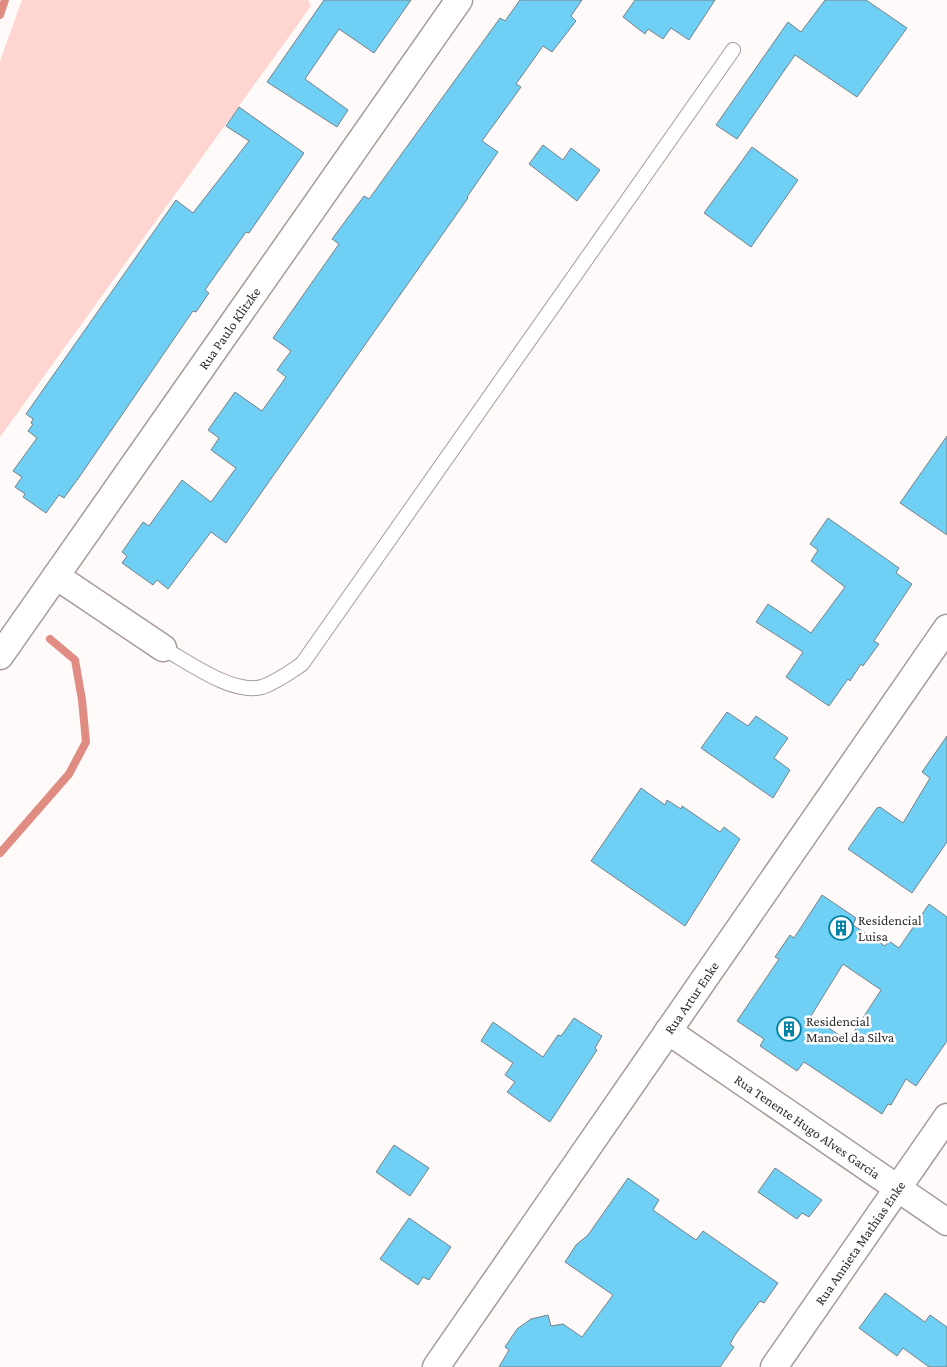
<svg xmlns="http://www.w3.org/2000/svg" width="947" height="1367" viewBox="0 0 947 1367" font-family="'Crimson Pro',serif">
<rect width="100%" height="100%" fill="#fefaf9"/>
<path fill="#fed5d0" d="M 22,0 L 308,0 L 311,6 L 0,437 L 0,61 Z"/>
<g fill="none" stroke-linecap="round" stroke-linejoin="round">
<path stroke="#e08c83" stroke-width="8" d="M 0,15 L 5,0
M 0,853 L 69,774 L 86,742 L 82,700 L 75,660 L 50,639"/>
</g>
<path fill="#6fcff4" stroke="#788185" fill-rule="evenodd" d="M 324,0 L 411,0 L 374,53 L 339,29 L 305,79 L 348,110 L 337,127 L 267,82 Z
M 520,0 L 582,0 L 571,16 L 576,21 L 552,52 L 543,46 L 516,84 L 521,87 L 482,141 L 498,152 L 467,197 L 468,198 L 226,543 L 211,532 L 168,589 L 157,580 L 153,585 L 122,563 L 127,556 L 122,552 L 143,522 L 149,526 L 182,480 L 211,502 L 236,468 L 211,450 L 219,438 L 208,430 L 235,392 L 262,411 L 286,377 L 277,370 L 291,351 L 273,338 L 339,244 L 332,239 L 364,196 L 369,199 L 500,18 L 505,21 Z
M 635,0 L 715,0 L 689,40 L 671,28 L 663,39 L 648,29 L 645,34 L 623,17 Z
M 825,0 L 866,0 L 907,28 L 857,97 L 795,55 L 737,139 L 716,125 L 788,22 L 801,32 Z
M 239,107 L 304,153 L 249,233 L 246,232 L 205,290 L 209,293 L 196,312 L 193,311 L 80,476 L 64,498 L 59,495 L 46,513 L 23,497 L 25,494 L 15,487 L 22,477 L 13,471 L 37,438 L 28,431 L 33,424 L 31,423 L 33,419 L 26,414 L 176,200 L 193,213 L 249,141 L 226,126 Z
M 543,145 L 563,160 L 571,148 L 600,170 L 577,201 L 529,164 Z
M 752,147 L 798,180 L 751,247 L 704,213 Z
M 947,436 L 947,535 L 900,503 Z
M 828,518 L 899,568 L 896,573 L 912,584 L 874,641 L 879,644 L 863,666 L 861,664 L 850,681 L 848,679 L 829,706 L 786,677 L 803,652 L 756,622 L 768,604 L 811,633 L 845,587 L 811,561 L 818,550 L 810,544 Z
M 727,712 L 748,726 L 756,716 L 788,738 L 774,758 L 790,770 L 773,798 L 701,748 Z
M 947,736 L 947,842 L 912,893 L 848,849 L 877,808 L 880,807 L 903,823 L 930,778 L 922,772 Z
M 641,788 L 665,805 L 667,800 L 681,809 L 682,806 L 720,832 L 724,827 L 740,839 L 685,926 L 591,861 Z
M 822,895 L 856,918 L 853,925 L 885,946 L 889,941 L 899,948 L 929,904 L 947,917 L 947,1041 L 916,1086 L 906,1079 L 891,1105 L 888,1104 L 882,1114 L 804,1062 L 797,1071 L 760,1046 L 764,1039 L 737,1021 L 779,959 L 775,957 L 790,935 L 794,938 ZM 843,964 L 881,990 L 848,1041 L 811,1016 Z
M 574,1018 L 602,1036 L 595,1048 L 597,1050 L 550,1122 L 507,1092 L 515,1082 L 505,1075 L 513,1063 L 481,1041 L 493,1022 L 543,1057 L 558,1035 L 561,1036 Z
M 394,1145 L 429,1168 L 410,1196 L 376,1172 Z
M 775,1168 L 822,1200 L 809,1217 L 802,1213 L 797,1219 L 758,1192 Z
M 628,1178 L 659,1200 L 653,1210 L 696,1240 L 703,1231 L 778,1283 L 764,1303 L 760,1301 L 735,1335 L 730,1344 L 734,1347 L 720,1367 L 499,1367 L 509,1350 L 505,1347 L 517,1329 L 531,1319 L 548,1315 L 551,1326 L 563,1324 L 582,1337 L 613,1295 L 565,1262 L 576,1245 L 588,1235 Z
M 409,1218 L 451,1247 L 429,1280 L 423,1277 L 418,1285 L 380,1259 Z
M 885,1293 L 925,1322 L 930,1315 L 947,1327 L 947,1367 L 929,1367 L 903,1348 L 897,1356 L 859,1328 Z"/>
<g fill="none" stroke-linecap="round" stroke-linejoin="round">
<g stroke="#a59b9a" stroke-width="16">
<path id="service" d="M 163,648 C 188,662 233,695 262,687 C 277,682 290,672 302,664 L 733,50"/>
</g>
<g stroke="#a59b9a" stroke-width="29">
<g id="minor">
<path d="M 56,576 L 163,648"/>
<path id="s1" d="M 0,656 L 459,0"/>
<path id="s2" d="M 668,1031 L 947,1222"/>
<path id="s3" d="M 436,1367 L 947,628"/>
<path id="s4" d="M 774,1367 L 947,1117"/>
</g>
</g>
<use href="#service" stroke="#fff" stroke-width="14"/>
<use href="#minor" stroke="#fff" stroke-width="26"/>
</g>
<defs>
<g id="building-ring" transform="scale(1.25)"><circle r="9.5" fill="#fff" stroke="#0082a6" stroke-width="1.5"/><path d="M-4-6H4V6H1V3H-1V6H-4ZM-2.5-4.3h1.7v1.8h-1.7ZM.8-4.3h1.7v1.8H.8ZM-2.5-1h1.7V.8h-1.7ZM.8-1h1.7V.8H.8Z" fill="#0082a6"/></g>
</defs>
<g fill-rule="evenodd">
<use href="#building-ring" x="841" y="928"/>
<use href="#building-ring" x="789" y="1029"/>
</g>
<g text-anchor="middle" stroke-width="5" stroke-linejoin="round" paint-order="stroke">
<g font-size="14" fill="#312d2c" stroke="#fff">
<text dy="5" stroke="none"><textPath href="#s1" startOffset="400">Rua Paulo Klitzke</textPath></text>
<text dy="5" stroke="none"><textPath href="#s3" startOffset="449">Rua Artur Enke</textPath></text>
<text dy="5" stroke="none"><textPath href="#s2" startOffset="169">Rua Tenente Hugo Alves Garcia</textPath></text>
<text dy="5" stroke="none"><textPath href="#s4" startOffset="151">Rua Annieta Mathias Enke</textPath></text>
</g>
<g font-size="14" fill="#312d2c" stroke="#fff" text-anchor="start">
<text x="858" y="925">Residencial<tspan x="858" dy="16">Luisa</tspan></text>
<text x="806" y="1026">Residencial<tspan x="806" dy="16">Manoel da Silva</tspan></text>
</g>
</g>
</svg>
